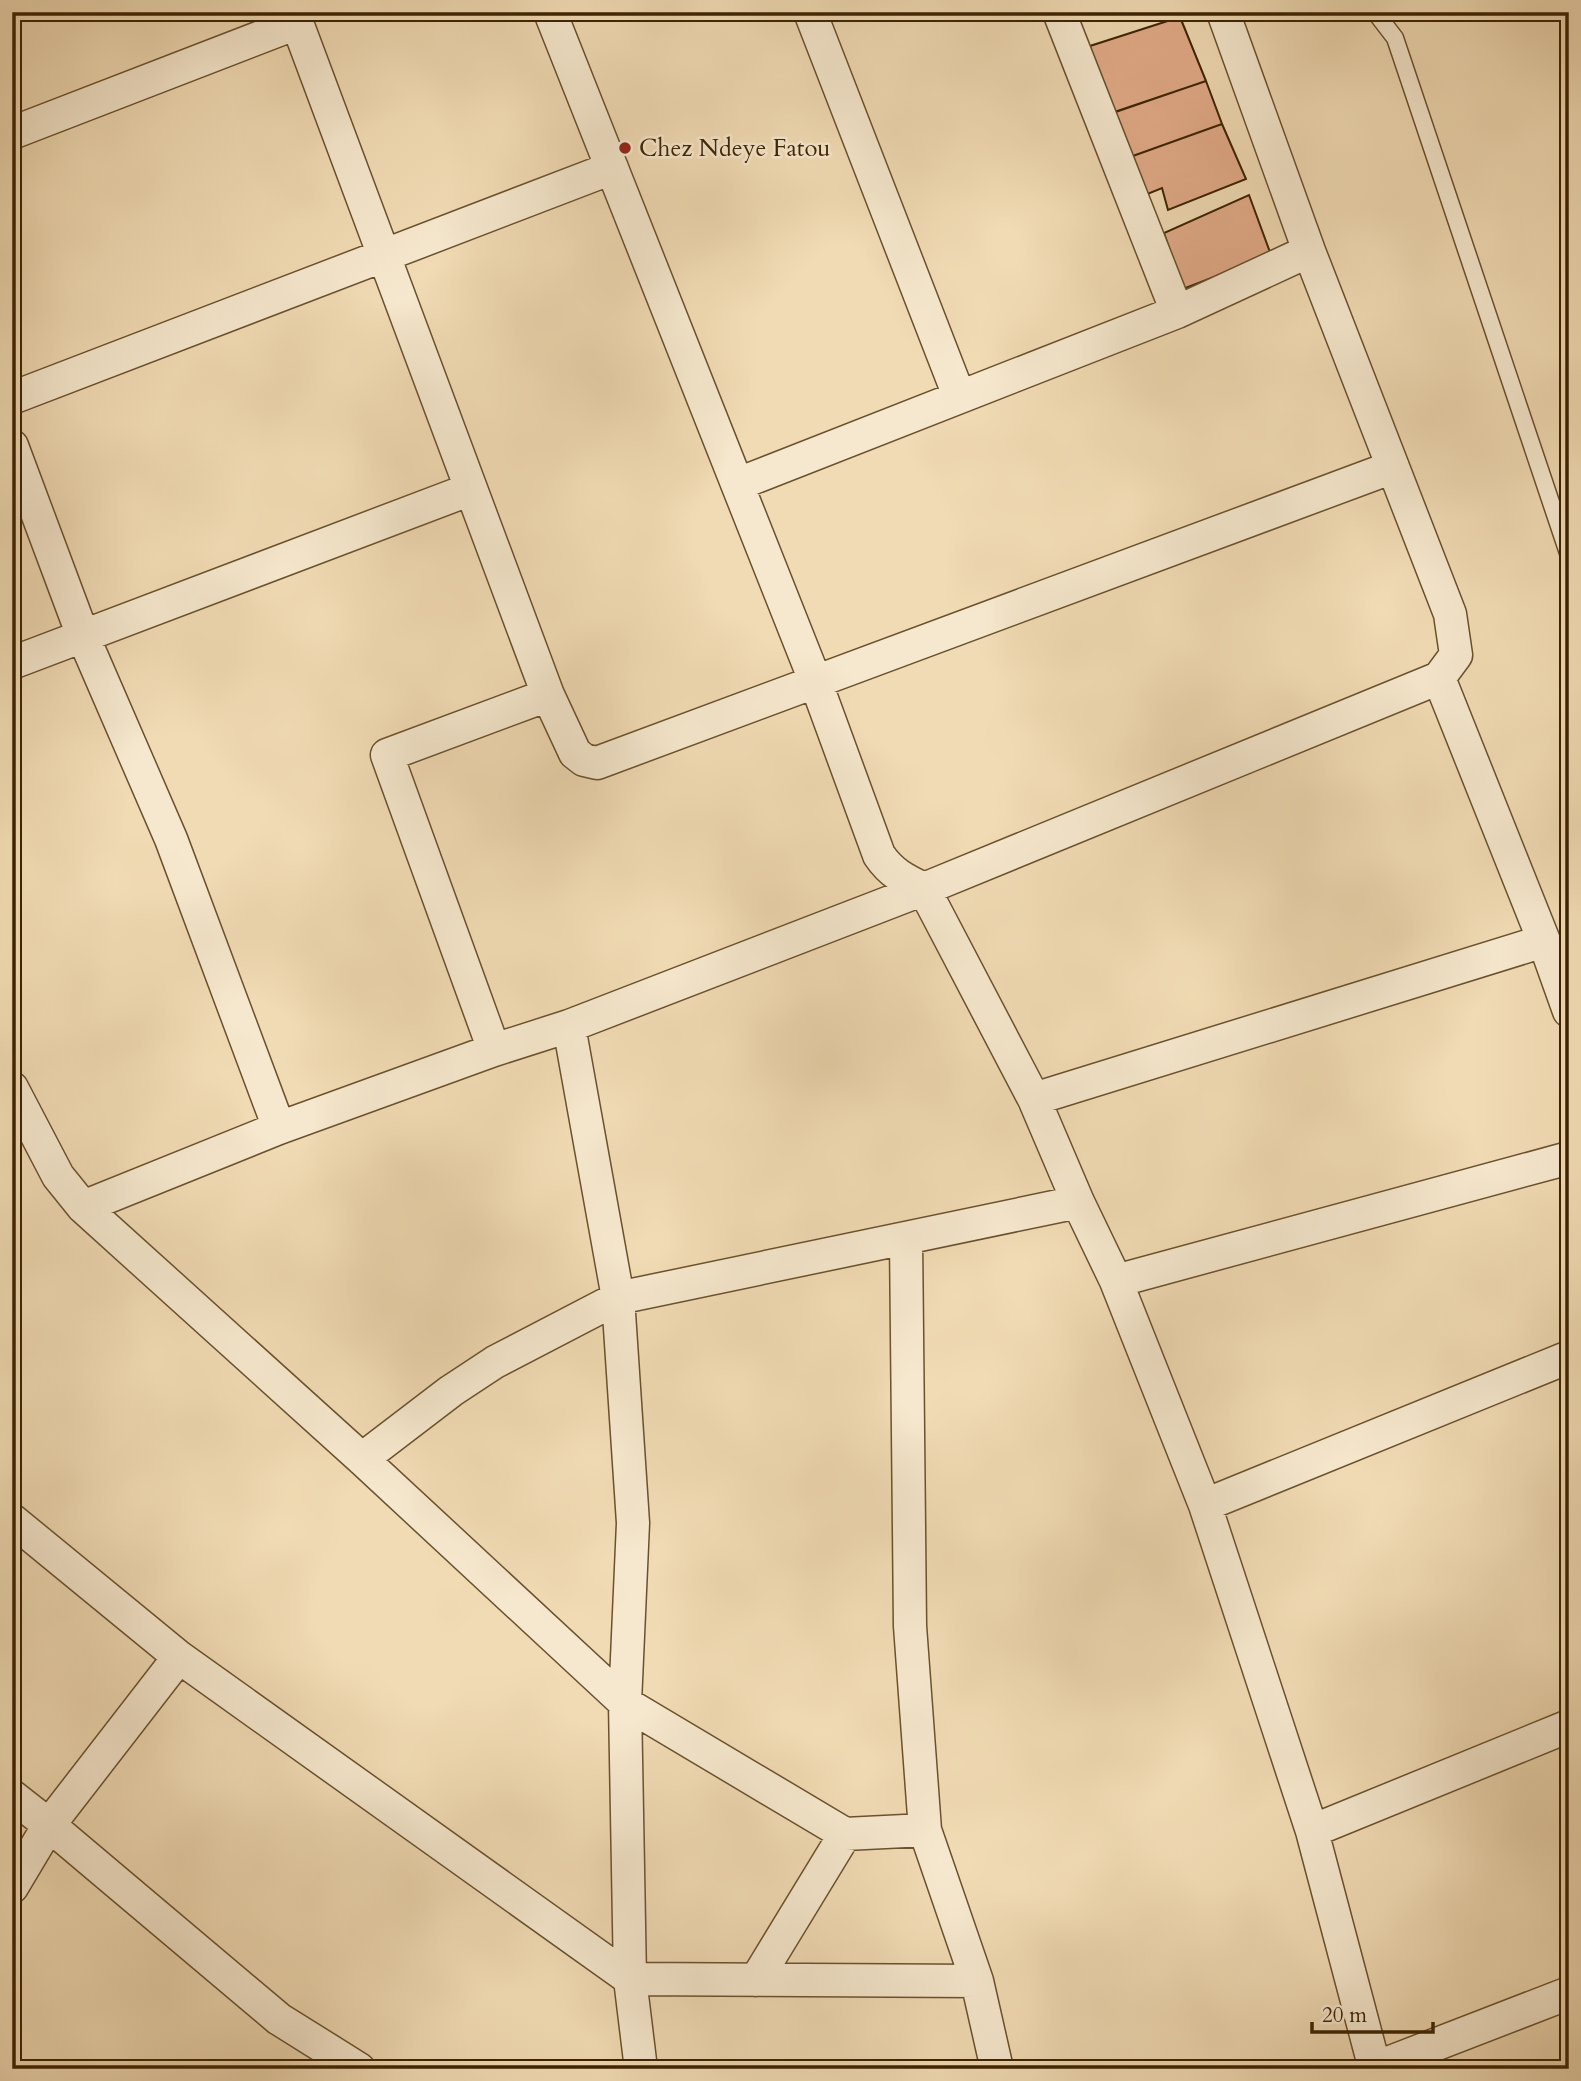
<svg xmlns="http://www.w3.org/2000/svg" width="1581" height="2081" viewBox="0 0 1581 2081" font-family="Cardo,serif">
<rect width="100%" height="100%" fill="#f1dbb4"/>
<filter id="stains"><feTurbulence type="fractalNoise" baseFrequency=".00286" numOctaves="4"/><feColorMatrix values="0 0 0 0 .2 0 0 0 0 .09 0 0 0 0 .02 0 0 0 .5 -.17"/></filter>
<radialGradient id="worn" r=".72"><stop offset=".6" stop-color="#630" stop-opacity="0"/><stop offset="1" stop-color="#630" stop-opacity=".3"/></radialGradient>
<path fill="#e2ab89" stroke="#3d2302" stroke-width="2" d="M 1180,17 L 1206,81 L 1110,114 L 1090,46 Z
M 1206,81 L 1222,124 L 1130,157 L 1114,112 Z
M 1222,124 L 1246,179 L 1168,210 L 1162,188 L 1145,195 L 1130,157 Z
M 1249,195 L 1271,255 L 1183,289 L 1164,233 Z"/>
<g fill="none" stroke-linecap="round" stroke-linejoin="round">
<g stroke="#6a512e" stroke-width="19">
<path id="lane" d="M 1375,12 L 1395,38 L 1569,556"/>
</g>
<g stroke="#6a512e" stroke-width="35">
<path id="street" d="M 293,12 L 548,695 L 575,753 L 584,760 L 597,763 L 1393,467
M 550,12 L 816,683 L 879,855 C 891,873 905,880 924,889 L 1034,1099 L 1078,1202 L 1116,1281 L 1205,1505 L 1312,1831 L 1375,2069
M 810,12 L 959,396
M 1059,12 L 1177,312
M 1223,12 L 1309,251 L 1450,614 L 1456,655 L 1439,678 L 1544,941 L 1569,1011
M 12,133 L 297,23
M 12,398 L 612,168
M 12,446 L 83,636 L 171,839 L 279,1128
M 738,484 L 1177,312 L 1309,251
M 12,663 L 471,489
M 569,1026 L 618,1298 L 633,1523 L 625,1703 L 630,1979 L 641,2069
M 494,1050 L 387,755 L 548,695
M 12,1088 L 58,1176 L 83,1207 L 362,1459 L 625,1703 L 845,1834 L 925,1830 L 910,1626 L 906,1238
M 1034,1099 L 1544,941
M 83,1207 L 279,1128 L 494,1050 L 569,1026 L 924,889 L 1439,678
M 1116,1281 L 1569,1158
M 362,1459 L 451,1391 L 495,1362 L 618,1298 L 1078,1202
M 1205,1505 L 1569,1357
M 12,1520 L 179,1657 L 630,1979 L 977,1981
M 12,1796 L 49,1825 L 279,2019 L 359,2069
M 925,1830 L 977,1981 L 997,2069
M 1312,1831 L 1569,1726
M 12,1887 L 49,1825 L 179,1657
M 756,1980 L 845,1834
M 1375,2068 L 1569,1993"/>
</g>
<use href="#lane" stroke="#f6e8ce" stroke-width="16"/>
<use href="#street" stroke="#f6e8ce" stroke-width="32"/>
</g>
<circle fill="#8f2418" stroke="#f6e8ce" stroke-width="2.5" cx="625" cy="148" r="7"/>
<g text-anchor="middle" stroke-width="5" stroke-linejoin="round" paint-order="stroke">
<g font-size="24" fill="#3d2302" stroke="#f6e8ce" text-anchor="start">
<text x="639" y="156">Chez Ndeye Fatou</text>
</g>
</g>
<rect width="1581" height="2081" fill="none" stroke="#f1dbb4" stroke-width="42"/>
<rect x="14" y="14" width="1553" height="2053" fill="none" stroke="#3d2302" stroke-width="3.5"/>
<rect x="21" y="21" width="1539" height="2039" fill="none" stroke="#3d2302" stroke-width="2"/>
<path d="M1312 2022v10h121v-10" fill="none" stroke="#3d2302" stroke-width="3.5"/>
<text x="1322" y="2022" font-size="21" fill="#3d2302" stroke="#f6e8ce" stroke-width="5" paint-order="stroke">20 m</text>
<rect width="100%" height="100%" filter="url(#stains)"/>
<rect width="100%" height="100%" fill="url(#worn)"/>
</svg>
